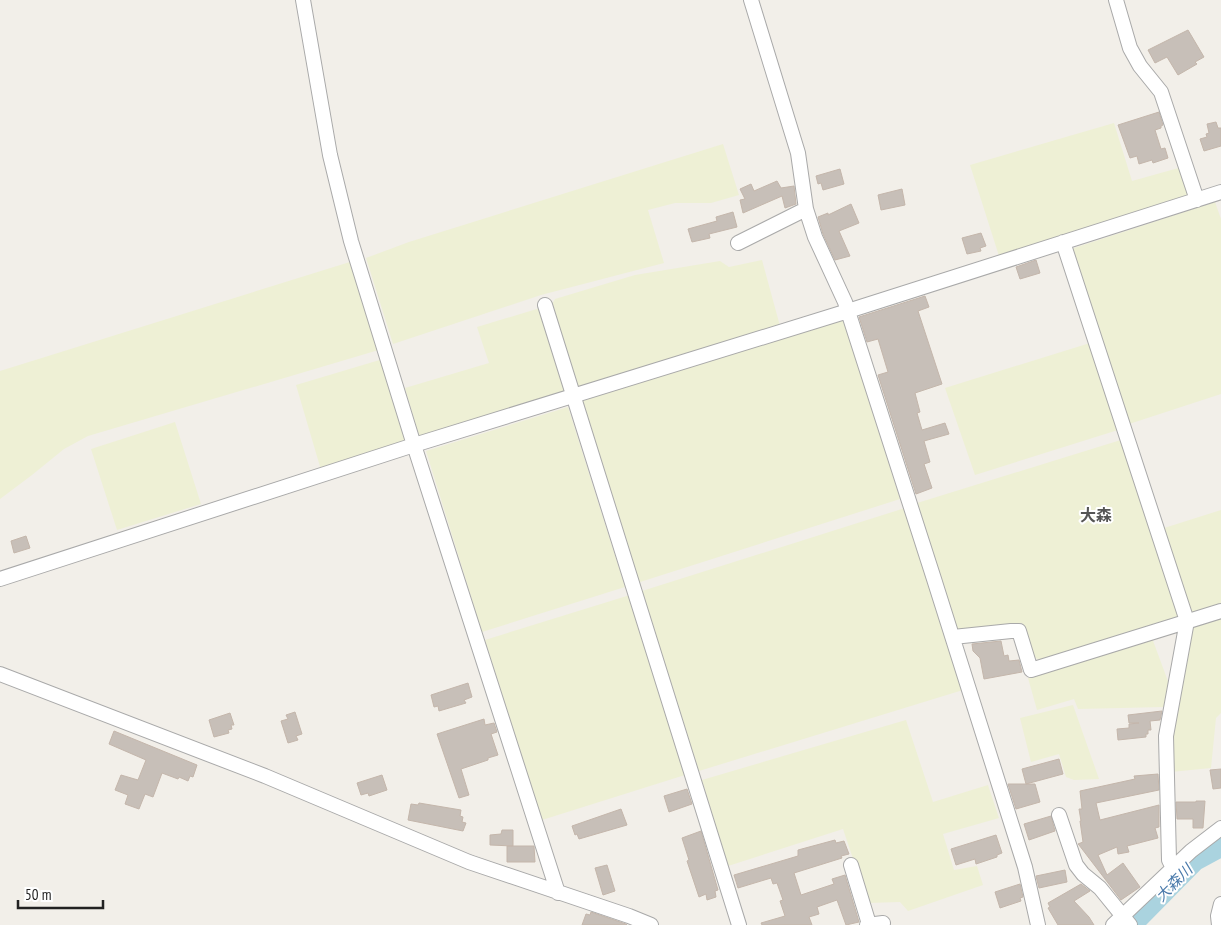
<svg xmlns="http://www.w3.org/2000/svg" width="1221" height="925" viewBox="0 0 1221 925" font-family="'PT Sans Narrow','Noto Sans JP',sans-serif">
<rect width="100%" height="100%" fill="#f2efe9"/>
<path fill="#eef0d5" d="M 1114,123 L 1132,181 L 1182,167 L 1190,194 L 999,256 L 970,165 Z
M 723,144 L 739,195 L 711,203 L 675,203 L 648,210 L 664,263 L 541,295 L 393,344 L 366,258 L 409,242 Z
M 1215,202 L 1221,219 L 1221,394 L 1123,426 L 1071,249 Z
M 762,260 L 780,326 L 577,389 L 552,304 L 555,299 L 635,275 L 720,261 L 729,267 Z
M 353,261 L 382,349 L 88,436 L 64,449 L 32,475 L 0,499 L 0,371 Z
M 540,308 L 565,394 L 420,439 L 405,388 L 489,363 L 477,327 Z
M 843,318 L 900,499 L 637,583 L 582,401 Z
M 1090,343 L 1118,430 L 975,475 L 945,388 Z
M 383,359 L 409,437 L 406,443 L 321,470 L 296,385 Z
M 568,407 L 625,587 L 482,632 L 426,451 Z
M 175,422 L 201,504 L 117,530 L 91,449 Z
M 1124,439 L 1183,617 L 1041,661 L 1034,657 L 1022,623 L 960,630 L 954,627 L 914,504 Z
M 905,508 L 963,690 L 699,771 L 642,591 Z
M 1221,510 L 1221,605 L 1188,615 L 1161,529 Z
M 630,595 L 685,775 L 542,820 L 485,640 Z
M 1221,617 L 1221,713 L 1216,718 L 1211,768 L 1171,772 L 1171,737 L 1190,626 Z
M 1152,638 L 1169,684 L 1164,707 L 1078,709 L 1074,699 L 1037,710 L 1028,678 Z
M 1073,705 L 1099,779 L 1074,780 L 1066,777 L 1059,754 L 1031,762 L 1020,718 Z
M 906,720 L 933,802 L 988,785 L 999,818 L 943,834 L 954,870 L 977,866 L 983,885 L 908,911 L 900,902 L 868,903 L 843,829 L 728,866 L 702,780 Z"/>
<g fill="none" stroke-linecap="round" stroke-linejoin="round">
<path stroke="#aad3df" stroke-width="20" d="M 1132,925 L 1195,861 L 1221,847"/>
</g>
<path fill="#c7bfb8" stroke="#c4b6ab" d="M 1188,30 L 1204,57 L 1195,62 L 1197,64 L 1178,75 L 1167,57 L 1155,63 L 1148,50 Z
M 1159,112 L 1163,125 L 1161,126 L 1161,128 L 1155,130 L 1161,149 L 1165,148 L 1168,158 L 1153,163 L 1152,160 L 1139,164 L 1137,156 L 1130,158 L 1118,125 Z
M 1216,122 L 1218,128 L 1221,128 L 1221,146 L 1204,151 L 1200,139 L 1207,137 L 1206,134 L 1209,133 L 1207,124 Z
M 840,169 L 844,184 L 823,190 L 821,183 L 818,184 L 816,176 Z
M 777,181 L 781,188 L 794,186 L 796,204 L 785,208 L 782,196 L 743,213 L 740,200 L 745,199 L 740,189 L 751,184 L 754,191 Z
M 902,189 L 905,205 L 881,210 L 878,195 Z
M 851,204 L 859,223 L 839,231 L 850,256 L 835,260 L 823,234 L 818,217 L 828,213 L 828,215 Z
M 733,212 L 737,227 L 709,234 L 710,238 L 692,242 L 688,229 L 717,221 L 716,217 Z
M 981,233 L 986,246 L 980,248 L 981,251 L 967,254 L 962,238 Z
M 1036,260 L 1040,273 L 1020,279 L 1016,267 Z
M 925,296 L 929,307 L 918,311 L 942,384 L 915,393 L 920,412 L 917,413 L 922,430 L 945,423 L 949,434 L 924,441 L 930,462 L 924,464 L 932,488 L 916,494 L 878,375 L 888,372 L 878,339 L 867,342 L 859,317 Z
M 26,536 L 30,548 L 14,553 L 11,541 Z
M 1001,641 L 1004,656 L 1008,655 L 1009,661 L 1019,660 L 1022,672 L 984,679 L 980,658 L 973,651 L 972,644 Z
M 468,683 L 472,697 L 464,700 L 466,703 L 439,711 L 438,706 L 434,707 L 431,695 Z
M 1162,711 L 1160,720 L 1150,721 L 1151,730 L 1148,730 L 1148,734 L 1146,734 L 1146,737 L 1118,740 L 1117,729 L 1129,728 L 1129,724 L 1139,723 L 1129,723 L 1128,715 Z
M 295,712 L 302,734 L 296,736 L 298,740 L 288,743 L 281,721 L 288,719 L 286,715 Z
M 230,713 L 234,725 L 231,725 L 232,729 L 228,730 L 229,733 L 214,737 L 209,720 Z
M 484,719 L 485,725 L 494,723 L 497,732 L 491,734 L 498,755 L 488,758 L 488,760 L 461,769 L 469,795 L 459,798 L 437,734 Z
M 114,731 L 197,765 L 193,777 L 190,776 L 188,781 L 179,777 L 178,779 L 162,773 L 153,797 L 145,794 L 139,809 L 125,804 L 128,795 L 115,790 L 121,775 L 138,780 L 146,760 L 109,744 Z
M 1059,759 L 1063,774 L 1026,784 L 1022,769 Z
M 1221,769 L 1221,788 L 1213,789 L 1210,770 Z
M 1158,774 L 1159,790 L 1096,803 L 1100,820 L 1159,805 L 1159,827 L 1155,828 L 1158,838 L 1127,846 L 1129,852 L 1118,854 L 1117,847 L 1098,855 L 1107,875 L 1123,863 L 1140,887 L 1121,900 L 1079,845 L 1078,844 L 1083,842 L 1080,821 L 1081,821 L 1079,809 L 1082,809 L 1080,791 L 1135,779 L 1134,776 Z
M 382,775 L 387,790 L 369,796 L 368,793 L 361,795 L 357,783 Z
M 1008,784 L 1035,784 L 1040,802 L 1016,809 Z
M 687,789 L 692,804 L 669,812 L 664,796 Z
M 1196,801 L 1205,801 L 1203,828 L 1193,828 L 1193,819 L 1177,819 L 1176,802 L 1196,802 Z
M 419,803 L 461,810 L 460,816 L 463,817 L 462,822 L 466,823 L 463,831 L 408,820 L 411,804 L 418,805 Z
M 621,809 L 627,825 L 579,839 L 577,834 L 575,835 L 572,826 Z
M 1051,816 L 1055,831 L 1029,840 L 1024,824 Z
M 502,830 L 513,830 L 513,846 L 490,845 L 490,835 L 501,834 Z
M 701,831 L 718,890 L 715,891 L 716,897 L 707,900 L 706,894 L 699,897 L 687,861 L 689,860 L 682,838 Z
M 996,835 L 1002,853 L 997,855 L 997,857 L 976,864 L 975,859 L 956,865 L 951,849 Z
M 835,840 L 836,843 L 844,841 L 849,854 L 841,856 L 842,858 L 794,873 L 801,895 L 834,884 L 832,879 L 845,875 L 859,922 L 846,925 L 837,900 L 817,907 L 819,914 L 809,917 L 812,925 L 762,925 L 761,923 L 785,916 L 780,901 L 783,900 L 777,883 L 773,884 L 771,878 L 738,888 L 734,875 L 798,856 L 798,850 Z
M 507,846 L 534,846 L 535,862 L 507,862 Z
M 607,865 L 615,891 L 603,895 L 595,868 Z
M 1065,870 L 1067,882 L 1039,888 L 1036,876 Z
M 1020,884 L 1023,897 L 1020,898 L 1021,901 L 1000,908 L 995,892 Z
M 1081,884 L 1090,891 L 1074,901 L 1089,917 L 1094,925 L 1058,925 L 1048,908 L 1050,907 L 1048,903 Z
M 591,912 L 626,924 L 627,925 L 582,925 L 586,914 L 590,915 Z"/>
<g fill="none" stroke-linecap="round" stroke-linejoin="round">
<g stroke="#a9a9a9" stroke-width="16">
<path id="minor" d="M 303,0 L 330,155 L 351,241 L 414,445 L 558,893
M 751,0 L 798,153 L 806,209 L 815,237 L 845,302 L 934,579 L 1025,867 L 1038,925
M 1116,0 L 1130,48 L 1140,66 L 1161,92 L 1197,200
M 1063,242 L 1187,621 L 1166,736 L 1169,860 L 1173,868
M 738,243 L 806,209
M 545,305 L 739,925
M 0,579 L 414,445 L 848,311 L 1221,192
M 953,637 L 1011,631 L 1019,631 L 1031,670 L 1221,611
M 0,674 L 265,776 L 469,862 L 629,916 L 651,925
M 1059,815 L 1076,865 L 1083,874 L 1100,888 L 1130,925
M 851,865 L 869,924
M 867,925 L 883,923
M 1113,925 L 1191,851 L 1221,828
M 1219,925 L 1218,916 L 1221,904"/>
</g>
<use href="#minor" stroke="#fff" stroke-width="14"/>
</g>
<g text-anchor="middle" stroke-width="4" stroke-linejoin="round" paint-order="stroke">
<g font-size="15" font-style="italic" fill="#4a7aab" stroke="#fff">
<text transform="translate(1174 883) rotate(-45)" y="5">大森川</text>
</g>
<g font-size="16" font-weight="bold" fill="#555" stroke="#fff">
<text x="1096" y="521">大森</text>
</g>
</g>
<path d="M18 900v8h85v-8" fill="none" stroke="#222222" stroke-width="2.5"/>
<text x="25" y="900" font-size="15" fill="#222222" stroke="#ffffff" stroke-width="4" paint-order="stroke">50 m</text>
</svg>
